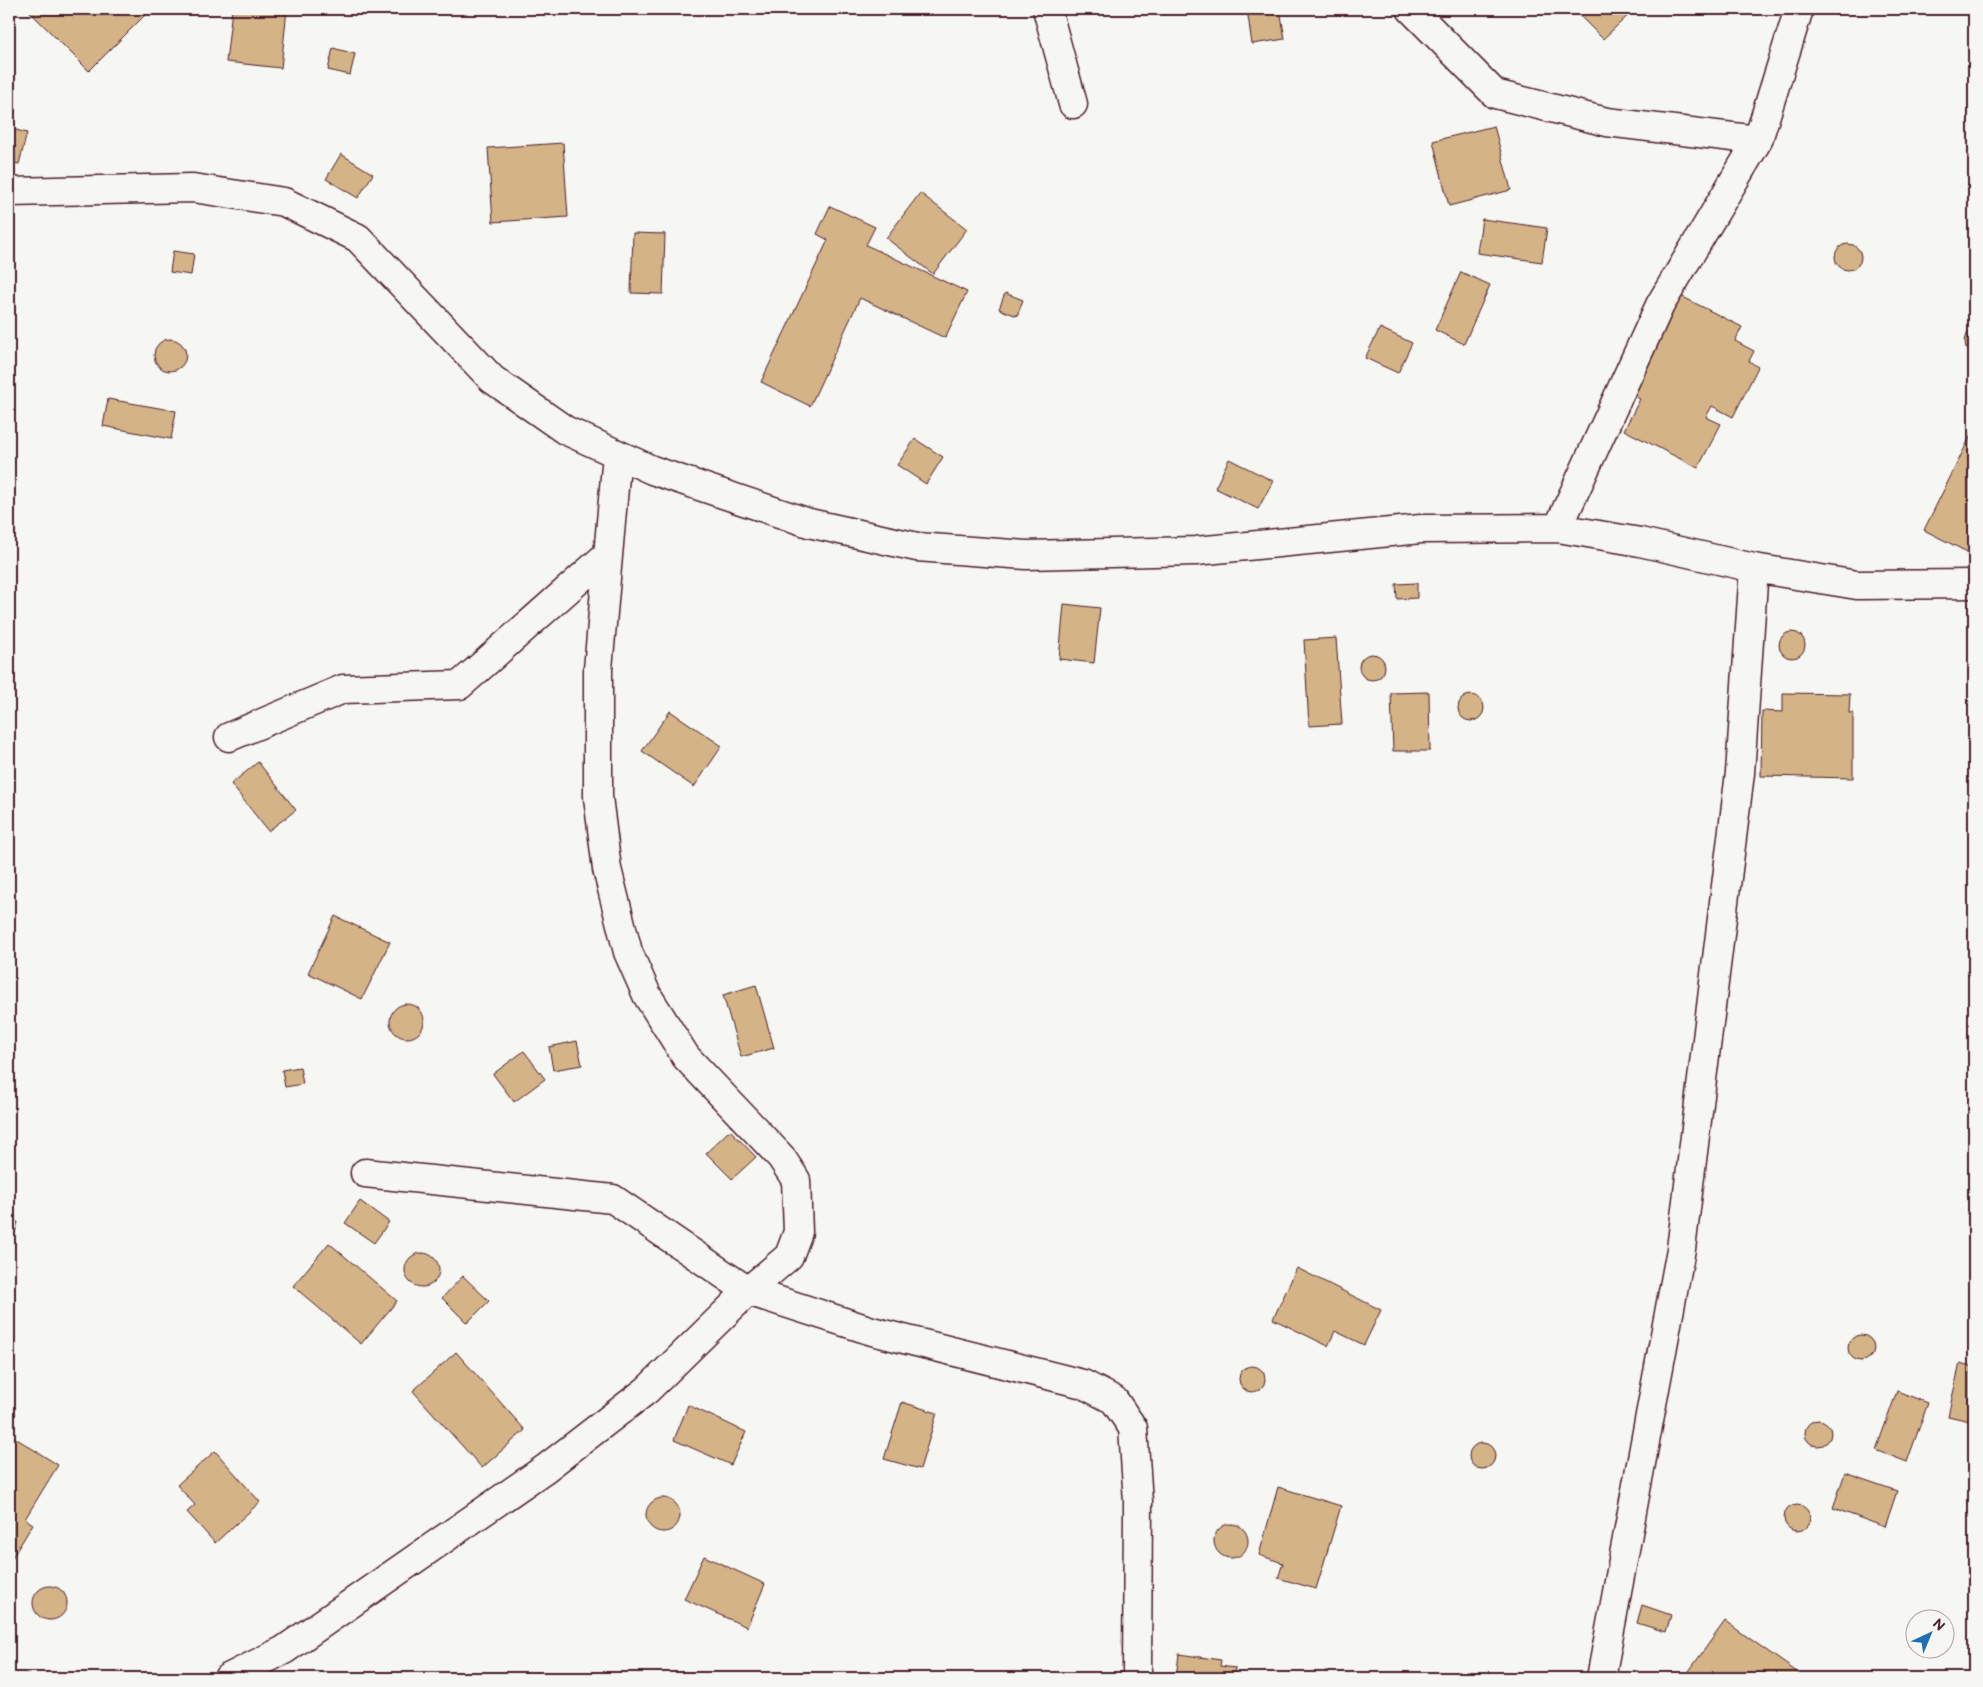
<svg xmlns="http://www.w3.org/2000/svg" width="1983" height="1687" viewBox="0 0 1983 1687" font-family="'Balsamiq Sans',sans-serif">
<rect width="100%" height="100%" fill="#f6f6f2"/>
<filter id="ink" filterUnits="userSpaceOnUse"><feTurbulence type="fractalNoise" baseFrequency=".02" numOctaves="2"/><feDisplacementMap in="SourceGraphic" scale="10" xChannelSelector="R" yChannelSelector="G"/><feConvolveMatrix kernelMatrix="1 2 1 2 8 2 1 2 1" color-interpolation-filters="sRGB"/></filter>
<g filter="url(#ink)">
<path fill="#d4b387" stroke="#4a1f2b" d="M 27,9 L 151,9 L 89,71 Z
M 232,9 L 287,9 L 281,68 L 226,62 Z
M 1247,9 L 1280,9 L 1285,39 L 1252,44 Z
M 1573,9 L 1635,9 L 1603,39 Z
M 333,48 L 355,54 L 350,75 L 328,70 Z
M 1494,126 L 1511,190 L 1449,206 L 1433,141 Z
M 9,128 L 27,133 L 19,164 L 9,162 Z
M 563,143 L 568,217 L 493,222 L 488,148 Z
M 341,154 L 373,174 L 358,198 L 326,179 Z
M 920,193 L 967,229 L 933,274 L 886,238 Z
M 830,206 L 875,227 L 866,245 L 967,292 L 945,338 L 860,298 L 810,406 L 761,382 L 828,240 L 817,234 Z
M 1482,219 L 1547,228 L 1542,262 L 1477,253 Z
M 633,233 L 665,234 L 663,294 L 631,293 Z
M1835 257a13 13 0 1 1 26 0a13 13 0 1 1-26 0Z
M 173,251 L 194,254 L 191,275 L 170,272 Z
M 1461,272 L 1490,285 L 1464,344 L 1435,330 Z
M 1005,293 L 1023,300 L 1017,316 L 999,309 Z
M 1677,294 L 1742,327 L 1735,341 L 1754,351 L 1749,361 L 1758,367 L 1733,417 L 1712,406 L 1706,417 L 1721,424 L 1698,468 L 1624,430 L 1640,399 L 1628,393 Z
M 1380,328 L 1412,343 L 1398,373 L 1365,358 Z
M 1974,329 L 1974,354 L 1966,348 L 1965,341 L 1967,334 Z
M154 355a16 16 0 1 1 32 0a16 16 0 1 1-32 0Z
M 108,399 L 176,411 L 171,439 L 103,426 Z
M 1974,429 L 1974,547 L 1971,554 L 1924,530 Z
M 915,439 L 943,457 L 926,484 L 897,465 Z
M 1229,459 L 1273,481 L 1258,509 L 1215,488 Z
M 1417,583 L 1417,598 L 1397,599 L 1396,584 Z
M 1064,604 L 1100,608 L 1094,663 L 1059,659 Z
M1779 645a13 13 0 1 1 26 0a13 13 0 1 1-26 0Z
M 1336,638 L 1342,724 L 1309,726 L 1304,640 Z
M1359 667a13 13 0 1 1 26 0a13 13 0 1 1-26 0Z
M 1429,692 L 1430,751 L 1393,751 L 1391,693 Z
M 1783,693 L 1850,694 L 1849,713 L 1853,713 L 1853,778 L 1761,776 L 1762,711 L 1783,712 Z
M1458 708a13 13 0 1 1 26 0a13 13 0 1 1-26 0Z
M 670,711 L 722,746 L 694,787 L 642,751 Z
M 258,762 L 296,810 L 268,831 L 231,784 Z
M 335,916 L 390,942 L 362,999 L 308,973 Z
M 756,985 L 774,1048 L 741,1057 L 723,995 Z
M390 1021a17 17 0 1 1 34 0a17 17 0 1 1-34 0Z
M 577,1041 L 582,1065 L 553,1070 L 549,1047 Z
M 524,1051 L 545,1079 L 514,1102 L 493,1074 Z
M 300,1067 L 303,1084 L 285,1087 L 282,1070 Z
M 730,1130 L 756,1157 L 732,1179 L 706,1153 Z
M 360,1201 L 389,1222 L 374,1243 L 345,1223 Z
M 9,1220 L 18,1222 L 10,1249 L 9,1248 Z
M 329,1243 L 397,1301 L 361,1344 L 293,1286 Z
M405 1270a17 17 0 1 1 34 0a17 17 0 1 1-34 0Z
M 1297,1268 L 1381,1310 L 1364,1345 L 1335,1331 L 1328,1346 L 1273,1319 Z
M 463,1276 L 489,1301 L 467,1323 L 442,1298 Z
M1848 1348a13 13 0 1 1 26 0a13 13 0 1 1-26 0Z
M 456,1352 L 525,1430 L 482,1468 L 413,1391 Z
M 1960,1363 L 1974,1367 L 1974,1422 L 1948,1416 Z
M1239 1379a13 13 0 1 1 26 0a13 13 0 1 1-26 0Z
M 1897,1391 L 1928,1403 L 1907,1462 L 1876,1450 Z
M 902,1402 L 937,1413 L 920,1469 L 884,1459 Z
M 688,1405 L 746,1432 L 731,1465 L 674,1440 Z
M1805 1433a13 13 0 1 1 26 0a13 13 0 1 1-26 0Z
M 9,1434 L 58,1465 L 25,1519 L 33,1524 L 9,1563 Z
M1469 1456a13 13 0 1 1 26 0a13 13 0 1 1-26 0Z
M 215,1451 L 260,1502 L 215,1543 L 187,1512 L 195,1505 L 177,1485 Z
M 1845,1473 L 1897,1491 L 1885,1527 L 1833,1508 Z
M 1278,1487 L 1341,1506 L 1316,1589 L 1278,1578 L 1283,1563 L 1259,1555 Z
M646 1515a17 17 0 1 1 34 0a17 17 0 1 1-34 0Z
M1784 1518a13 13 0 1 1 26 0a13 13 0 1 1-26 0Z
M1214 1541a17 17 0 1 1 34 0a17 17 0 1 1-34 0Z
M 704,1556 L 765,1584 L 747,1627 L 684,1599 Z
M33 1603a17 17 0 1 1 34 0a17 17 0 1 1-34 0Z
M 1642,1605 L 1671,1615 L 1666,1632 L 1637,1623 Z
M 1725,1621 L 1801,1675 L 1798,1678 L 1684,1678 Z
M 1179,1654 L 1221,1660 L 1220,1666 L 1235,1668 L 1234,1678 L 1165,1678 L 1176,1678 Z"/>
<g fill="none" stroke-linecap="round" stroke-linejoin="round">
<g stroke="#4a1f2b" stroke-width="31">
<path id="minor" d="M 1047,9 L 1073,104
M 1411,9 L 1495,94 L 1607,122 L 1758,140
M 9,192 L 193,188 L 284,202 L 358,238 L 492,379 L 565,430 L 652,470 L 809,523 L 917,547 L 1026,555 L 1196,551 L 1421,529 L 1558,528 L 1640,542 L 1754,568 L 1857,585 L 1974,584
M 1558,528 L 1660,305 L 1758,140 L 1799,9
M 229,737 L 343,689 L 460,685 L 608,554
M 365,1173 L 613,1199 L 748,1291 L 872,1331 L 1083,1384 L 1114,1400 L 1133,1428 L 1138,1502 L 1137,1678
M 228,1678 L 284,1650 L 546,1468 L 647,1390 L 748,1291 L 789,1256 L 798,1232 L 796,1180 L 781,1157 L 686,1057 L 647,995 L 628,952 L 607,869 L 598,797 L 598,669 L 617,454
M 1601,1678 L 1681,1249 L 1740,773 L 1754,568"/>
</g>
<use href="#minor" stroke="#f6f6f2" stroke-width="28"/>
</g>
</g>
<rect width="1983" height="1687" fill="none" stroke="#f6f6f2" stroke-width="30"/>
<rect x="15" y="15" width="1953" height="1657" fill="none" stroke="#4a1f2b" stroke-width="2" filter="url(#ink)"/>
<g transform="translate(1930 1634) rotate(44)"><circle r="24" fill="#f6f6f2" stroke="#b1a0a2"/>
<path d="M0-4L9 19L0 12L-9 19Z" fill="#1f6fb2"/>
<text y="-8" font-size="14" font-weight="bold" text-anchor="middle" fill="#4a1f2b">N</text>
</g>
</svg>
